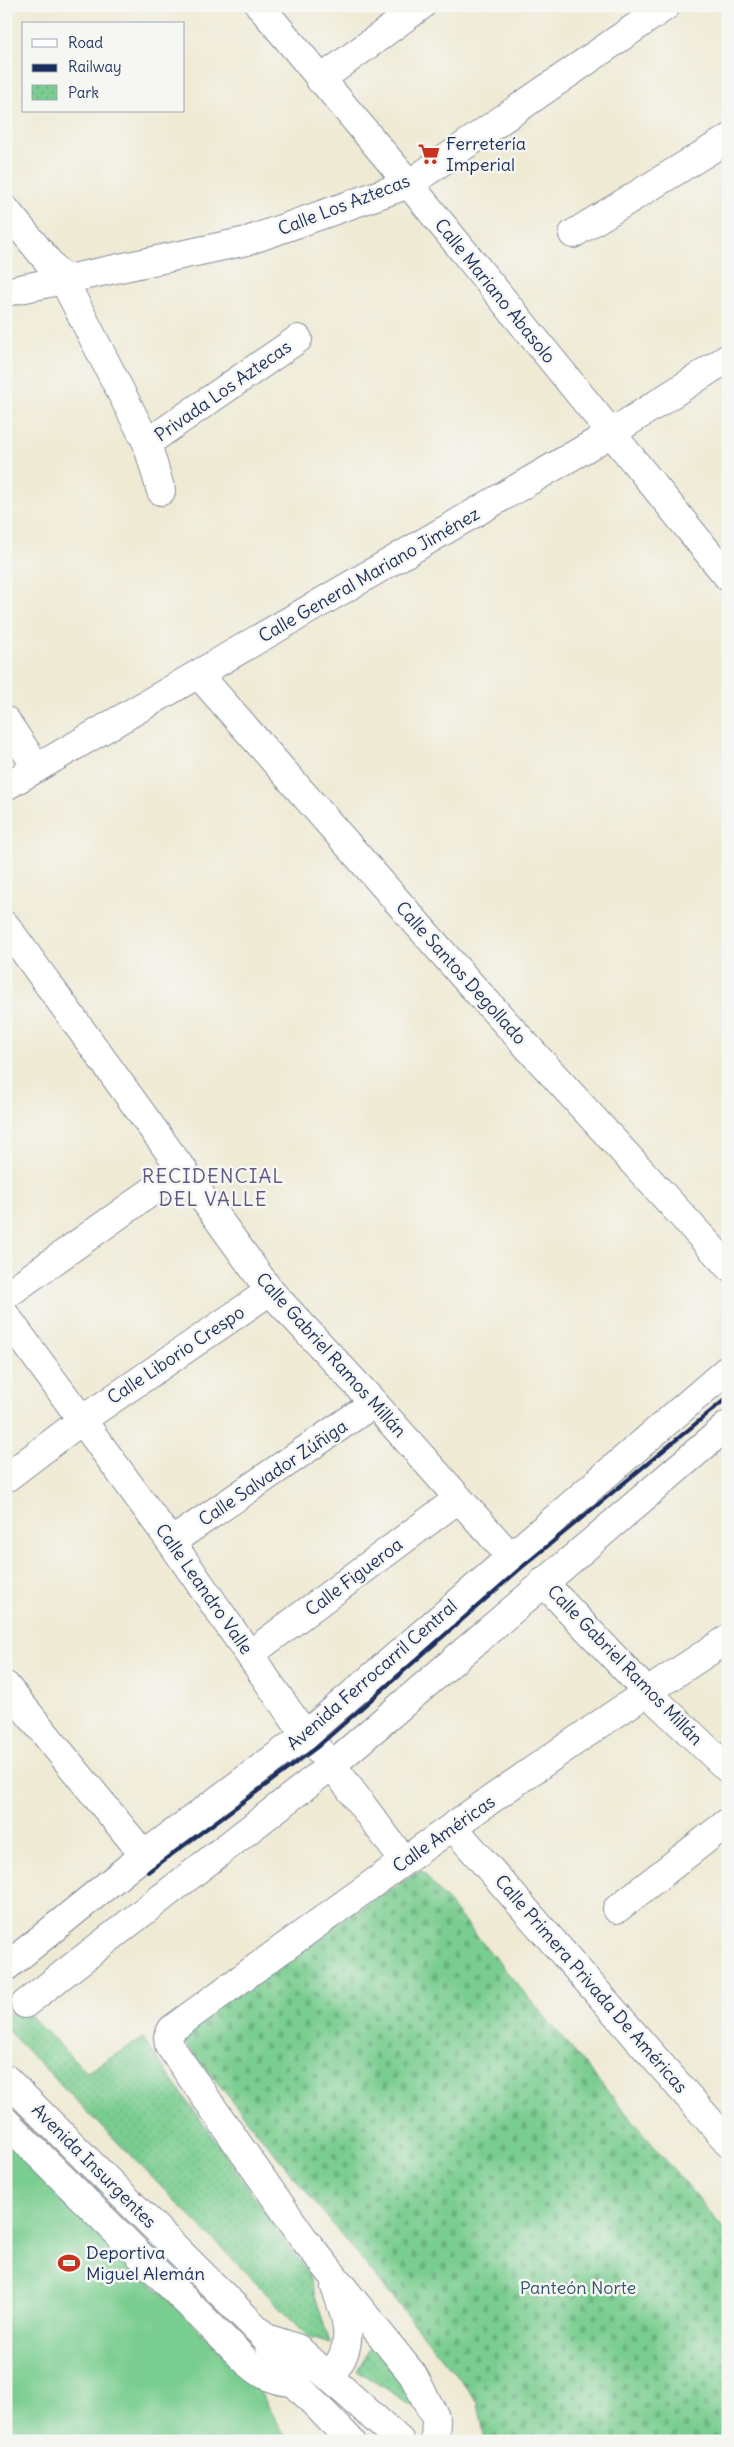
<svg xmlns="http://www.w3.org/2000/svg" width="734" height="2447" viewBox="0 0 734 2447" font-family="Delius,sans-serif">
<defs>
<pattern id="cemetery-stones" width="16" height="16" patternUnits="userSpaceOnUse" patternTransform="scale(1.25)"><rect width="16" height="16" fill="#7acd90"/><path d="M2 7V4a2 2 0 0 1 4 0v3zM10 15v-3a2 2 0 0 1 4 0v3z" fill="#69b07f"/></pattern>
<pattern id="park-dots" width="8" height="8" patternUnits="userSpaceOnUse" patternTransform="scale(1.25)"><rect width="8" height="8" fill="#7acd90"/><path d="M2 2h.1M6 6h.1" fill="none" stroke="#69b07f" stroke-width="1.8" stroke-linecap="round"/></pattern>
</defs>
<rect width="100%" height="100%" fill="#f6f6f2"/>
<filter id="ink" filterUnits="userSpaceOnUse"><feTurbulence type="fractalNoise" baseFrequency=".02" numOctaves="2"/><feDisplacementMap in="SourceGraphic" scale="10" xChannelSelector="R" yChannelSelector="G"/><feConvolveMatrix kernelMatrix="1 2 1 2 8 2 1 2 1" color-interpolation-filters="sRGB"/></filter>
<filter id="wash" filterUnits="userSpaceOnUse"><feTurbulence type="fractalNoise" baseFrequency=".0096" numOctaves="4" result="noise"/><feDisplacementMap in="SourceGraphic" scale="20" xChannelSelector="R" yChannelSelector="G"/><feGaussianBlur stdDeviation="1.12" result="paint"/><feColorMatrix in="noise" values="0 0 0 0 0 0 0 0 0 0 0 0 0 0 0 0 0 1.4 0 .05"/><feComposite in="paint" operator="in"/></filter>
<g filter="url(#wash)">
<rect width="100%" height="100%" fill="#efead4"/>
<path fill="url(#cemetery-stones)" stroke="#4a7e77" d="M 421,1870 L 728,2234 L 728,2441 L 485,2441 L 478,2402 L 184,2042 L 223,1996 Z"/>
<path fill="url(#park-dots)" stroke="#4a7e77" d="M 22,2007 L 87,2072 L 143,2038 L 308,2273 L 330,2343 L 308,2336 L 6,2029 L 6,2015 Z
M 376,2337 L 431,2417 L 357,2371 Z"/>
<path fill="#7acd90" stroke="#4a7e77" d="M 6,2139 L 258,2388 L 288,2441 L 6,2441 Z"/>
</g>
<g filter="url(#ink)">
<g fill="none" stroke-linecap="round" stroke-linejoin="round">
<g stroke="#858c99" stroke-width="30">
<path id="minor" d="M 320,80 L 421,6
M 6,210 L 64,281 L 147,443 L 161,491
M 573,234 L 728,139
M 147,443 L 298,339
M 199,675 L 463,976 L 728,1266
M 6,721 L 37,768
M 6,926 L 270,1291 L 374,1403 L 510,1556
M 6,1295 L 183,1169
M 6,1316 L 171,1542 L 305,1735 L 332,1765 L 404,1861
M 6,1478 L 82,1420 L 270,1291
M 171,1542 L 374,1403
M 543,1582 L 647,1692 L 728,1769
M 250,1654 L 458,1499
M 6,1686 L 144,1855
M 453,1827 L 728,2142
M 617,1909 L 728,1822
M 6,1967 L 144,1855 L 305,1735
M 25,2004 L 332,1765
M 6,2122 L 244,2359 C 259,2373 271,2381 292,2382
M 329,2376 C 357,2347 348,2320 335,2287
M 435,2441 L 436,2419 L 413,2375 L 304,2239 L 169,2045 L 168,2037 L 172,2029 C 355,1896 538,1762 728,1639"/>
</g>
<g stroke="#858c99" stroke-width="30">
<path id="major" d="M 260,6 L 409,184 L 728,577
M 6,292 L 247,241 L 409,184 L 666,6
M 6,786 L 610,434 L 728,358
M 305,1735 L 728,1369
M 332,1765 L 728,1425
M 6,2079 L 266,2338 L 281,2369 L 351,2441
M 266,2338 L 297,2348 L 400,2441"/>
</g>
<use href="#minor" stroke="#fff" stroke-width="28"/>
<use href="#major" stroke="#fff" stroke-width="28"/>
<path stroke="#1b2f5e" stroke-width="4" d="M 148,1872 L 316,1748 L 521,1568 L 728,1397"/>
</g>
</g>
<defs>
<g id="supermarket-bare" transform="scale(1.725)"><path d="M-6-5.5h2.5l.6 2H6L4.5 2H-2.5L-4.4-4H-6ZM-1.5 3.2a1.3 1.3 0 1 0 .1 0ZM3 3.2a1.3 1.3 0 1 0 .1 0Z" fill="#c8321e" stroke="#f6f6f2" stroke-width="2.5" paint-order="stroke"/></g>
<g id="stadium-bare" transform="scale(1.725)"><path d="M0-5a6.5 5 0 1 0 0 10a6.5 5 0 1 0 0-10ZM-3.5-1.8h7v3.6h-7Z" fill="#c8321e" stroke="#f6f6f2" stroke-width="2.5" paint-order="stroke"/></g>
</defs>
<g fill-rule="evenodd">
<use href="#supermarket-bare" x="429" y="154"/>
<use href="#stadium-bare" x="69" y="2263"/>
</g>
<g text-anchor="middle" stroke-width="5" stroke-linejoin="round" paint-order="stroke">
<g font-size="18" fill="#1b2f5e" stroke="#f6f6f2" text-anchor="start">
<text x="446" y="150">Ferretería<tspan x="446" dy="21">Imperial</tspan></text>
<text x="86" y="2259">Deportiva<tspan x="86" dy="21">Miguel Alemán</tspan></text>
</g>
<g font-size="18" fill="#1b2f5e" stroke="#f6f6f2">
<text transform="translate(344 205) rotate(-21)" y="6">Calle Los Aztecas</text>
<text transform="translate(495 291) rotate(51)" y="6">Calle Mariano Abasolo</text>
<text transform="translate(223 391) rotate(-35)" y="6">Privada Los Aztecas</text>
<text transform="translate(369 575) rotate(-30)" y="6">Calle General Mariano Jiménez</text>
<text transform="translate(461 973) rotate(48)" y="6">Calle Santos Degollado</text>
<text transform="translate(176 1355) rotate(-34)" y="6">Calle Liborio Crespo</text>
<text transform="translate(331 1355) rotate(48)" y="6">Calle Gabriel Ramos Millán</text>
<text transform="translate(273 1473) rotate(-34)" y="6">Calle Salvador Zúñiga</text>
<text transform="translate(354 1577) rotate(-37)" y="6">Calle Figueroa</text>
<text transform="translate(204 1589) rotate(55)" y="6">Calle Leandro Valle</text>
<text transform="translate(625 1665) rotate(46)" y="6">Calle Gabriel Ramos Millán</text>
<text transform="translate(372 1675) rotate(-41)" y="6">Avenida Ferrocarril Central</text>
<text transform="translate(444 1834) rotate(-35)" y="6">Calle Américas</text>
<text transform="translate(591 1984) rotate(49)" y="6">Calle Primera Privada De Américas</text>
<text transform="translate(94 2166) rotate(45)" y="6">Avenida Insurgentes</text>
</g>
<g font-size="18" fill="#33566a" stroke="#f6f6f2">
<text x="578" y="2294">Panteón Norte</text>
</g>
<g font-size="20" letter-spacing="1" fill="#605883" stroke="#f6f6f2">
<text x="213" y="1183">RECIDENCIAL<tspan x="213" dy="23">DEL VALLE</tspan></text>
</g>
</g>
<rect width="734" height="2447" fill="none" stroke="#f6f6f2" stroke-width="25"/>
<rect x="22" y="22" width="162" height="90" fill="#f6f6f2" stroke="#9ea6b7"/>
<rect x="32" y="39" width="25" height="8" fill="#ffffff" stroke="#9ea6b7"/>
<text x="68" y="48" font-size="15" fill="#1b2f5e">Road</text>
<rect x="32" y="64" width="25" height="8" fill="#1b2f5e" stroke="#9ea6b7"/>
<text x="68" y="72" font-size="15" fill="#1b2f5e">Railway</text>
<rect x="32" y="85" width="25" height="15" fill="url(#park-dots)" stroke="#9ea6b7"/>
<text x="68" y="98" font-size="15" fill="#1b2f5e">Park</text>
</svg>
